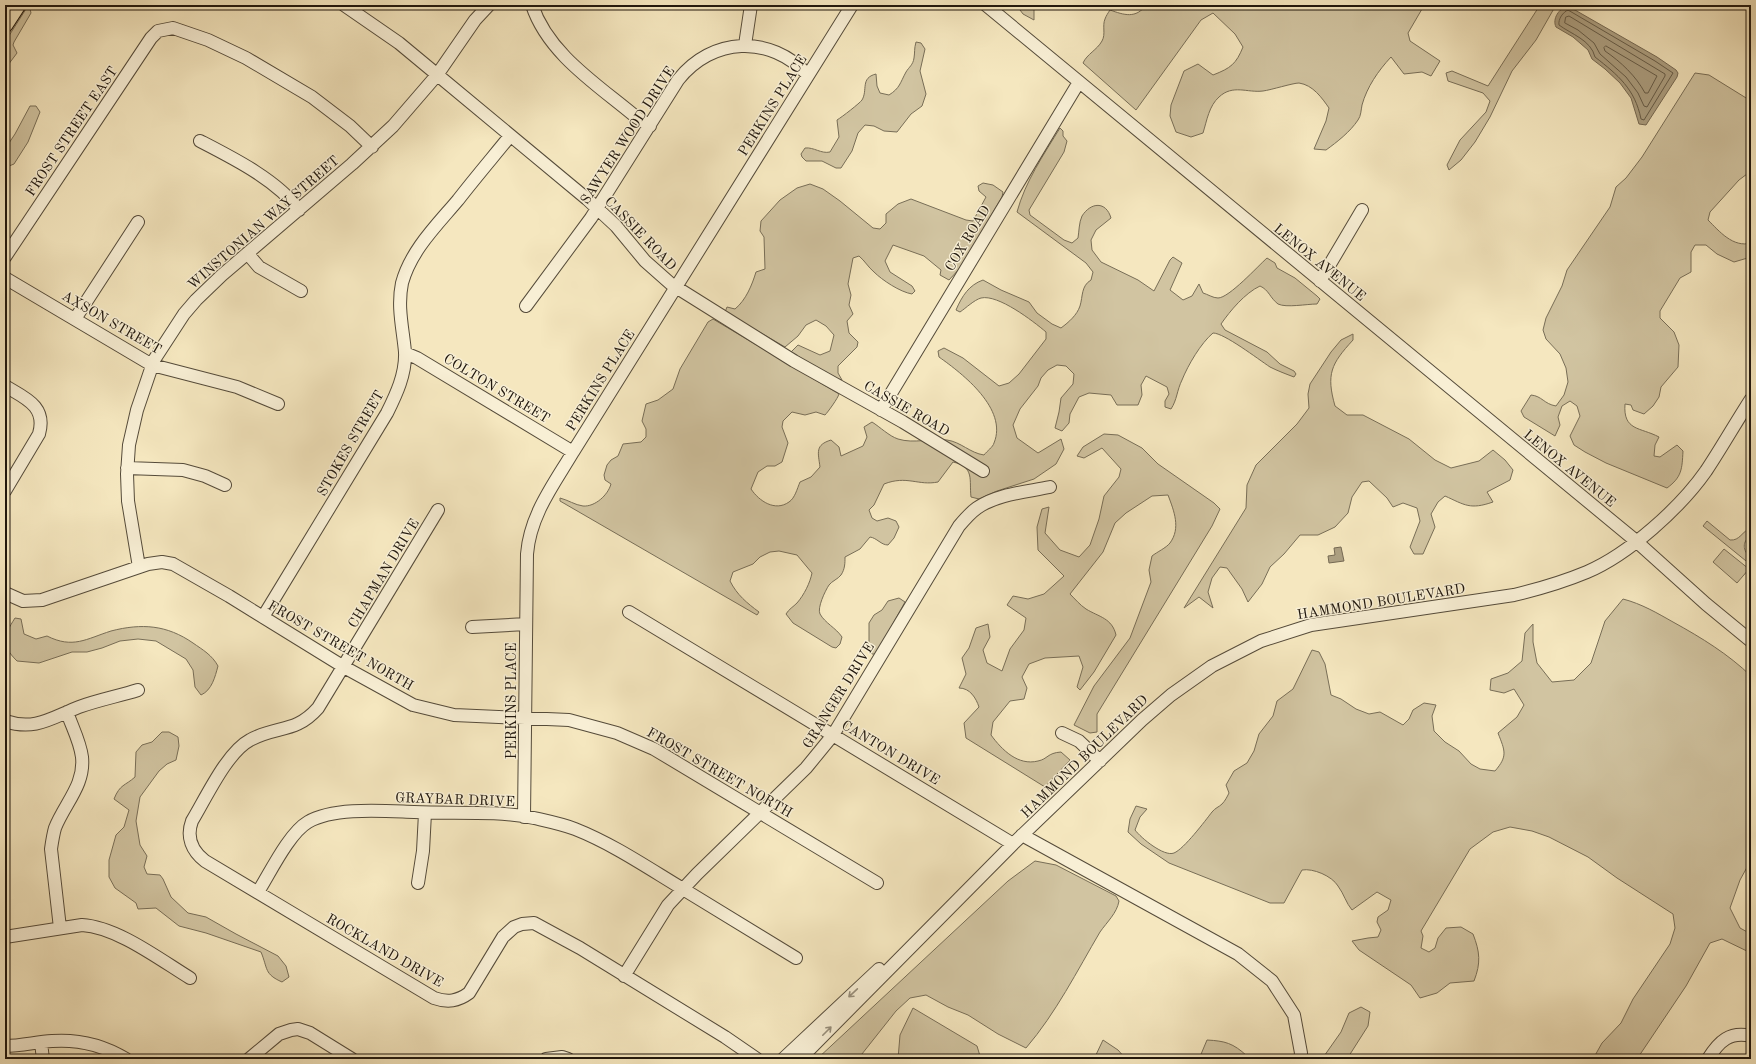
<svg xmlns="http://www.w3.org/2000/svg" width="1756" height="1064" viewBox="0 0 1756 1064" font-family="'Old Standard TT',serif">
<rect width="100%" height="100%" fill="#f5e7bf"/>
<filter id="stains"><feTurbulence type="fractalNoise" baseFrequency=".005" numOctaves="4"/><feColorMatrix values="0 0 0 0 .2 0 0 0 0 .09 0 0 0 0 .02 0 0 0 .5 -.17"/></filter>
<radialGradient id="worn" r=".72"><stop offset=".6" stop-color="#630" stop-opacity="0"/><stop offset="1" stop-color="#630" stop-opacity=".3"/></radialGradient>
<path fill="#d1c4a1" stroke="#786e57" d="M 1017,5 L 1034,5 L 1034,20 L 1023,14 L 1017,6 Z
M 1146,5 L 1429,5 L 1422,9 L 1408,33 L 1410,41 L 1440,61 L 1431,76 L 1422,72 L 1404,74 L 1391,57 C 1378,71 1367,87 1362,105 C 1361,110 1361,116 1358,120 C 1350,132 1337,142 1326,150 L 1314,149 L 1326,121 L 1329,108 C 1322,98 1313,85 1299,83 C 1293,83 1271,90 1263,91 C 1247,93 1233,84 1219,97 C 1209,106 1207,120 1203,133 L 1191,137 L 1176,132 L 1170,116 L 1171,105 L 1184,71 L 1198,64 L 1213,75 C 1231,68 1236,64 1243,47 L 1235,34 L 1213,13 L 1201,20 L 1136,110 L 1083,63 C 1087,54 1097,50 1102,41 C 1106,34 1102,26 1105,19 C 1106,16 1108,13 1110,10 C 1124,15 1136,19 1146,5 Z
M 1540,5 L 1556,5 L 1536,40 L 1512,71 L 1490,117 L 1475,142 L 1461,160 L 1449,170 L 1447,165 L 1460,140 L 1486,112 L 1490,101 L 1483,93 L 1448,81 L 1446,73 L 1452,71 L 1488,86 Z
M 26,9 L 30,9 L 31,13 L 14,42 L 13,45 L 17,53 L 5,69 L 5,42 Z
M 916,42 L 921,43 L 925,49 L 920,71 L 926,94 L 922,106 L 911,114 L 897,132 L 884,131 L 874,126 L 865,125 L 858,133 L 852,151 L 841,168 L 836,168 L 822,161 L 806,161 L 802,157 L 801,154 L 805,148 C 814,147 821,154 830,152 L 839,137 L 837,120 C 842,117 860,103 862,100 C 868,90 860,78 876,74 L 877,86 L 880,93 L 889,95 C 900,88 900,83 906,72 C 909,67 913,65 914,58 C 915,52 914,49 916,42 Z
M 1695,73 L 1709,75 L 1751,101 L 1751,171 L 1739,180 L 1710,212 L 1708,220 C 1719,231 1733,248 1751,243 L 1751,257 L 1734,262 L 1717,254 L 1706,245 L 1695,245 L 1691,252 L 1691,272 L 1680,278 L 1660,311 L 1660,318 L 1674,332 L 1679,345 L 1678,367 L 1661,387 L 1659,397 L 1653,406 L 1644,414 L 1633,410 L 1631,405 L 1625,404 C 1623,431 1640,427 1659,437 L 1655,445 L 1654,456 L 1660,457 L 1677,445 L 1683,451 C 1682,469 1682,477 1667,488 L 1606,463 L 1585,452 L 1574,445 L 1570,436 L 1580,416 L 1577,406 L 1570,401 L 1562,406 L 1558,417 L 1560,425 L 1555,436 L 1524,417 L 1521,411 L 1531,395 C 1542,396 1544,404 1556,406 L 1564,395 L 1568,382 L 1566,368 L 1560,354 L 1546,339 L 1543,330 L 1546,318 L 1562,286 L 1567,270 L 1610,207 L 1616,187 L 1626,178 L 1642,157 Z
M 30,106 L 36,106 L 40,112 L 28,142 L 14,164 L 9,166 L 5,164 L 5,149 L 15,134 Z
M 1060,128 L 1063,131 L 1063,136 L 1067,141 L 1064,152 L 1029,210 L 1030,215 L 1064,240 L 1072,243 L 1078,238 C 1079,232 1079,222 1082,216 C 1091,202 1106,201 1111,218 L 1096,230 L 1091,240 L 1092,250 L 1101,262 L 1138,280 L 1154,291 L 1170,260 L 1173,257 L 1182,263 L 1170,290 L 1183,300 L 1192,296 L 1199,284 L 1203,293 C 1207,294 1213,298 1218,298 C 1229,298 1258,266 1267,258 L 1275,263 L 1277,268 L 1295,278 L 1317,296 L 1320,299 L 1317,304 C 1307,304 1286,308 1278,304 C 1270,298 1269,290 1260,286 C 1245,293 1230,311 1221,324 L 1225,330 L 1267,352 L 1280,364 L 1294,371 L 1296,374 L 1294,377 C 1286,374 1278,371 1270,367 C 1258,359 1224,333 1213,333 C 1201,343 1188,365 1182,380 C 1177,390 1177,400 1171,409 L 1165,407 L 1165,401 L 1169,394 L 1167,387 L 1146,376 L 1141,385 L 1142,395 L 1138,405 L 1117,405 L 1111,395 L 1089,393 L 1079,397 L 1070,414 L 1069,423 L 1062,431 L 1055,428 L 1059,412 L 1061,398 L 1073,384 L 1074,374 L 1066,366 L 1057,365 L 1048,370 L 1041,378 L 1038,386 L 1020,409 L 1013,425 L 1017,438 L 1038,453 L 1061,439 L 1064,449 L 1056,464 L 1034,479 L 997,491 L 979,499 L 971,497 C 969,480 975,467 953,462 L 938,482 C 918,486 907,475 884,484 L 874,505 L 869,510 L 872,518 L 877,521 L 888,518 L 896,521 L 899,527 L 894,538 L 888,545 C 881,545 877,538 870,537 L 860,549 L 845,557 C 845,563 845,569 841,575 C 838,579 832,581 829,585 C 825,591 817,608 820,614 C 825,623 836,628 842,637 L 840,644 L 836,648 L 832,647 L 793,623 L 786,614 C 789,609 793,607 797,603 C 804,595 810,583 812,573 L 797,555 L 779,551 L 770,552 L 760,557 L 753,564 L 733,572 L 730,581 C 737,595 747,603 759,612 L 757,615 L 560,501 L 560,498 C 568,500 575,505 583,506 C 595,507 608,495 611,484 L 605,480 L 604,475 L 607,465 L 611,460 L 618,456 L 623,444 L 641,442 L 646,437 L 646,429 L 642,421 L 646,404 L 658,400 L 673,389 L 680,369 L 708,322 L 713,319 L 839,394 C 838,398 828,412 825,415 L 816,412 L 805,415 L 792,412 L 783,421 L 782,427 L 788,443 L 782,462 L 775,466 L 767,466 L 758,472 L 751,489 C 759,501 775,512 789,502 C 795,498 797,489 800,482 L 811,477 L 820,467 C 818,452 815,445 831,440 L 839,447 L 841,456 L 863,446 L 867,437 L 864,427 L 872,422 C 880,427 889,436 898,439 C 914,444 931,438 947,440 C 961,442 970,453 984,455 C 987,451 993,447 994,443 C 1008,409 963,374 939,357 L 938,351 L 944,348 L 963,358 L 999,386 L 1009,383 L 1019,374 L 1046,339 L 1046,332 C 1033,321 998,294 981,298 C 974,300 966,308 960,312 L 956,310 C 962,296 969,285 983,280 L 1001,290 L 1029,302 L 1037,313 L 1052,324 L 1061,328 C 1069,322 1077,315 1080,306 C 1083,296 1081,286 1091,280 L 1093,272 L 1086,263 L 1017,212 C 1025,182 1044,154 1060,128 Z
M 983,183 L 993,185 L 1003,192 L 1002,197 L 961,267 L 949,280 L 940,275 L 941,270 L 924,256 L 893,245 L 885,261 L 890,272 L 912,286 L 915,291 L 912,294 C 900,292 882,280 874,272 C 868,267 865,261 859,256 L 853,258 L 848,284 L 851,295 L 849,305 L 853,314 L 847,321 L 849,333 L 858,342 L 857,347 L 838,366 L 838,373 L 842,380 L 832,377 L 791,352 L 798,345 L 820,355 L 830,351 L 834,335 L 826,326 L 816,320 L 806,325 L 798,336 L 785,347 L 725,312 L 727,307 L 735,309 C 746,300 752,285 756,272 L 765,269 L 764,237 L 760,231 L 761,221 L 780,200 L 797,188 L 810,184 L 823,189 L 840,201 L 873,228 L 880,229 L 886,223 L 886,214 L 898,204 L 911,199 L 966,220 L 973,221 L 986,197 L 979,191 L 978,186 Z
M 1353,334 L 1353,340 C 1331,364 1326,374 1335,406 L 1347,415 L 1363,415 L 1409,439 L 1435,460 L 1451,468 L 1479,461 L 1493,450 L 1505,460 L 1513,470 L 1510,480 L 1487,492 L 1493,502 C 1470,510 1465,505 1445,496 L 1438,502 L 1431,514 L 1435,527 L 1423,554 L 1414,554 L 1410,547 L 1420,521 L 1417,508 L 1403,503 L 1393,507 L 1387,498 L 1369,481 L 1362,482 L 1352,497 L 1348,513 L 1335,527 L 1318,535 L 1300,535 L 1284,554 L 1270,567 L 1262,584 L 1248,602 L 1242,589 L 1227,568 L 1220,567 L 1212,578 L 1208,592 L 1213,608 L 1199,597 L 1184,608 L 1246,508 L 1247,485 L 1256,465 L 1297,424 L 1309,408 L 1308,394 L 1310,384 L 1331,352 L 1341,340 Z
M 1104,434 L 1118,435 L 1142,448 L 1158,464 L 1214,503 L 1220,509 L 1212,526 L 1097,714 L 1097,732 L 1090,733 L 1074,725 L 1094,686 L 1130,638 L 1151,582 L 1149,570 L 1152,556 C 1157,552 1166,548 1170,543 C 1181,528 1174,511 1168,495 L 1152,496 L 1126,513 L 1115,523 L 1103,552 L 1070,594 C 1075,599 1080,605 1086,609 C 1099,617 1112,618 1116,635 L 1094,672 L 1080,690 L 1077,687 L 1083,667 L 1079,656 L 1045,658 L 1029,664 L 1022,677 L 1027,688 L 1024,699 L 1010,701 L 993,722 L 991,735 C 1002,750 1018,766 1038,761 C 1048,759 1047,753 1061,752 L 1070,760 L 1045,787 L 966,738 L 964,723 L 979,707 C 976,698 970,688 959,688 L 966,674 L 962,658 L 969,648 L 976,628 L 988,624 L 990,637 L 983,650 L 987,663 L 1002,671 L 1010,649 L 1024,630 L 1026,618 L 1007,605 L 1013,596 L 1028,599 L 1044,594 L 1064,576 L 1038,550 L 1037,527 L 1042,509 L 1049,507 L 1045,533 L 1060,550 L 1079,557 L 1090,545 L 1099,519 L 1104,496 L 1119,477 L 1121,469 L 1102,448 L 1084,458 L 1077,456 L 1083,447 Z
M 1707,521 L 1730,540 C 1740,541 1742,531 1751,528 L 1751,535 C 1742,542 1742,550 1751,558 L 1751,565 L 1703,526 Z
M 1724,549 L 1749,569 L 1737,583 L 1713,562 Z
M 899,598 L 905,602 L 876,654 L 872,654 L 869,651 L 869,623 L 874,615 L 882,610 L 888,601 Z
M 1623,599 C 1642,604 1657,613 1673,622 C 1702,638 1728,654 1751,676 L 1751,860 L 1740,880 L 1730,908 L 1740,928 L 1751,934 L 1751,953 L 1722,939 L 1710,943 L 1686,986 L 1637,1059 L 1593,1059 L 1602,1043 L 1621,1023 L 1633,999 L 1670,944 L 1675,928 L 1673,914 L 1617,878 L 1588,857 L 1549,837 L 1532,831 L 1510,827 L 1493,832 L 1470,849 L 1421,931 L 1423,936 L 1421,948 L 1429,952 L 1435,948 L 1438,938 L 1446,928 L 1461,927 L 1473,934 C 1480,952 1481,963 1474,981 L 1450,983 L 1437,993 L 1420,998 L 1411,985 L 1359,950 L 1352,941 L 1368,938 L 1378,937 L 1381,930 L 1377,922 L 1378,917 L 1388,910 L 1391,900 L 1377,892 L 1352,910 C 1346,903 1344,894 1338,886 C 1332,876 1313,868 1302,870 L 1284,903 L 1270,903 L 1169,863 L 1141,844 L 1128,832 L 1130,819 L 1136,806 L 1147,809 L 1140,817 L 1135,830 C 1141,838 1164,857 1174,853 C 1184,849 1205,821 1212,812 C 1215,808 1219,807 1222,804 C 1225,801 1227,797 1229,793 L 1226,785 L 1234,771 L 1247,763 L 1254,751 L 1259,734 L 1273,716 L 1277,701 L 1293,689 L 1312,650 L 1319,652 L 1325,664 L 1331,695 L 1341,699 L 1356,709 L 1369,714 L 1380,712 L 1403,725 L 1409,719 L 1413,710 L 1424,703 L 1436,705 L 1432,716 L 1434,731 L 1445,742 L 1459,751 L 1471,764 L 1480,769 L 1495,771 C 1508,756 1505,751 1498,733 L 1517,717 L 1524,705 L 1514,689 L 1504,693 L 1490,690 L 1491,679 L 1508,673 L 1522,661 L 1525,633 L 1533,624 L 1533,642 L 1537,663 L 1552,682 L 1574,680 L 1591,663 L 1605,621 Z
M 15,618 L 21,619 L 24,634 L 36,639 L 47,636 C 73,649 86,639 111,631 C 142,623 167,625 193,643 C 203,650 212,655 218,666 C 215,677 212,690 201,695 L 195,687 L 193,670 L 186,659 L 156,641 L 138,639 L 120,641 L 102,648 L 87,652 L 72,652 L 39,663 L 17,661 C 0,644 3,637 15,618 Z
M 162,732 L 169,732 L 178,737 L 179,746 L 176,760 L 167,764 L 159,771 L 140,797 L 136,821 L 140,845 L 147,856 L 144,867 L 147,874 L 160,875 L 163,879 L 171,897 L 188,913 L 206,917 L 236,934 L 278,956 L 286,966 L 289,977 L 282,982 C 264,974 268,969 261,952 L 206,933 L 179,926 L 156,908 L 138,909 L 136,903 L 115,888 L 109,877 L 109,860 L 116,835 L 124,827 L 129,810 L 114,799 C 120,784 125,786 135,777 L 136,752 L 142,745 L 152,742 Z
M 1035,861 L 1056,865 L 1116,896 L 1119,901 C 1117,913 1107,922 1100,932 C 1077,971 1056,1013 1026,1048 L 998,1034 L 968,1015 L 948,1007 L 926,995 L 910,998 L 896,1011 L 858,1059 L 817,1059 L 1008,881 Z
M 1361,1007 L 1370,1012 L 1368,1026 L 1347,1059 L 1322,1059 L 1341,1032 L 1349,1013 Z
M 913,1008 L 977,1046 L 980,1056 L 978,1059 L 898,1059 L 900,1035 Z
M 1103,1040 L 1118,1050 L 1126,1059 L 1094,1059 Z
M 1207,1040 C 1225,1041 1233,1043 1247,1056 L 1246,1059 L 1199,1059 Z"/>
<path fill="#ada082" stroke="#756953" d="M 1568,6 L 1657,57 L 1676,70 L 1678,73 L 1677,77 L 1646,125 L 1639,124 L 1631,98 L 1620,83 L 1605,69 L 1592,59 L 1588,50 L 1573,37 L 1556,27 C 1552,19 1559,8 1568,6 Z
M 1341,547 L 1344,561 L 1329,563 L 1328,556 L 1335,555 L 1334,548 Z"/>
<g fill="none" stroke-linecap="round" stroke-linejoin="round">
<path stroke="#665c48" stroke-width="1" d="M 1568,10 L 1655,61 L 1673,73 L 1644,120 L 1641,119 C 1635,89 1618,75 1595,57 C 1591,40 1571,34 1559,25 C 1558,19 1563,12 1568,10 Z
M 1566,17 L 1569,16 L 1665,74 L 1665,76 L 1647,107 L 1644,106 L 1638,93 L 1626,77 L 1600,54 L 1594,43 L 1578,30 L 1565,23 Z
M 1606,46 L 1657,76 L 1648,93 L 1645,93 C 1636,76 1621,62 1605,51 L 1604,48 Z"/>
<g stroke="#554b3a" stroke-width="14">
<path id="minor" d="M 344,5 L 399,43 L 587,199 L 616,226 L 645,261 L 671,284 L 794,361 L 903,422 L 983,471
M 532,5 C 548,54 598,85 636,117 L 650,126
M 986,5 L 1636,541 L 1706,604 L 1751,641
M 745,45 L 751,5
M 200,141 C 233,158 277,180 299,210
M 248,254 L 259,267 L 301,291
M 5,257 L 151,38 L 158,31 L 173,28 L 208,40 L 246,58 L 312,97 L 350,126 L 372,147
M 5,278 L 152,365 L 237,387 L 278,404
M 1320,281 L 1362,210
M 526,306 L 591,218 L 678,80 C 712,37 770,34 808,75
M 75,319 L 138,222
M 405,353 L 417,358 L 573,452
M 5,386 C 25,398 47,406 39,434 L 5,491
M 881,410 L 1079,82
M 127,468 L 183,470 L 205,476 L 225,485
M 438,510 L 318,708 C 295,734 277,725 250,740 C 227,752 206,798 192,821 C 186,837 192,851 205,861 L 434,998 C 448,1003 458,1001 469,993 L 503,937 L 514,927 L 522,924 L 534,923 L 580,948 L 725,1037 L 757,1059
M 139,567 L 128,501 L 127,474 L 129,445 L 137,410 L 154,360 L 184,314 L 196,300 L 222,275 L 352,164 L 393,126 L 437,75 L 475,20 L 489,5
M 5,593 L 23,601 L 42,600 L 148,564 L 162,562 L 173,564 L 229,596 L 344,667 L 413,705 L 454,715 L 569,720 L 617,733 L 654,749 L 877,883
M 629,612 L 1013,844
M 263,617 L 387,413 C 396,395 406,374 405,352 C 403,329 397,307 402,283 C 411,250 437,225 458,200 C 475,178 493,157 510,136
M 472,627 L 526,624
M 5,721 C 35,731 51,718 79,707 C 98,700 119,696 138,690
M 1062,733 L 1079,741 L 1100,761
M 524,817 L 527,554 C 530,515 554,484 573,452 L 852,5
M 1022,835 L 1238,954 L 1272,981 L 1294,1015 L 1301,1053 L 1300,1059
M 418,883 L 423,851 L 425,813
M 258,892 C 270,873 289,833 308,822 C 334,807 383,811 414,812 C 454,814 494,810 534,818 C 547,821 562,824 575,829 C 613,844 648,868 683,889 C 720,912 758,935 796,958
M 60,928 L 51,849 C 52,842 53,835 55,828 C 65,803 85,785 82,757 C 80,741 72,727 67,712
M 5,937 L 82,925 C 117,927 159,959 190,978
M 624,976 L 668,905 L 697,874 L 806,768 L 833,735 L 959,526 C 964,520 970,513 977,508 C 997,494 1026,492 1050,487
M 41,1043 L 43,1059
M 5,1046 C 21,1046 36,1042 52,1041 C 80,1039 103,1045 126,1059
M 249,1059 L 279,1034 L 291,1030 L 298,1029 L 310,1033 L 352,1059
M 546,1059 L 562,1057 L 568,1059
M 783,1059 L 879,969
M 800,1059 L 1013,844 L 1142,720 L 1171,695 L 1212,666 L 1261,641 L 1311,625 L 1514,595 C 1539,589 1563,582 1587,572 C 1629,554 1680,508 1706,471 C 1722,447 1736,422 1751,399
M 1708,1059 C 1719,1041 1730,1031 1751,1036"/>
</g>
<g stroke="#20170d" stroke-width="17">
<path id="major" d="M 5,25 L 18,5"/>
</g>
<use href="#minor" stroke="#f8efd5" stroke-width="12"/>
<use href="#major" stroke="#f5e7bf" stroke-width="15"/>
</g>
<defs><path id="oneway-shaft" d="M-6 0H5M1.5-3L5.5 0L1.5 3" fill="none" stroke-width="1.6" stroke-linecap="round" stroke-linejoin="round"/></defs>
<g stroke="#978e7b">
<use href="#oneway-shaft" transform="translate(853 993) rotate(137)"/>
<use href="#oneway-shaft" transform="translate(827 1031) rotate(-45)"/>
</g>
<g text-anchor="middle" stroke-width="3" stroke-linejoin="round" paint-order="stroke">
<g font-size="14" fill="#20170d" stroke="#f8efd5">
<text transform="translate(772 105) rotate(-58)" y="5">PERKINS PLACE</text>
<text transform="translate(71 131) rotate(-56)" y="5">FROST STREET EAST</text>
<text transform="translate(627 135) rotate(-57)" y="5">SAWYER WOOD DRIVE</text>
<text transform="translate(263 222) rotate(-41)" y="5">WINSTONIAN WAY STREET</text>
<text transform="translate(641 233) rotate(46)" y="5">CASSIE ROAD</text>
<text transform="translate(967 238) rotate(-59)" y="5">COX ROAD</text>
<text transform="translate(1320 262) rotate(39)" y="5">LENOX AVENUE</text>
<text transform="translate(112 322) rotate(30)" y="5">AXSON STREET</text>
<text transform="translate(600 380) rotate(-58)" y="5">PERKINS PLACE</text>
<text transform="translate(497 388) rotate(31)" y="5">COLTON STREET</text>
<text transform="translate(907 408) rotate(30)" y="5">CASSIE ROAD</text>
<text transform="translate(350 443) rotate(-60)" y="5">STOKES STREET</text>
<text transform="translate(1570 468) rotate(39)" y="5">LENOX AVENUE</text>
<text transform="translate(383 573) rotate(-59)" y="5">CHAPMAN DRIVE</text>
<text transform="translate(1381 601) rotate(-9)" y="5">HAMMOND BOULEVARD</text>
<text transform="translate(341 645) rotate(30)" y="5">FROST STREET NORTH</text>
<text transform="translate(838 695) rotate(-58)" y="5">GRANGER DRIVE</text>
<text transform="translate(511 701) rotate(-90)" y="5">PERKINS PLACE</text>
<text transform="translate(891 752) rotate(31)" y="5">CANTON DRIVE</text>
<text transform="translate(1084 756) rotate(-44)" y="5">HAMMOND BOULEVARD</text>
<text transform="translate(720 772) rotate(30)" y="5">FROST STREET NORTH</text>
<text transform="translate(455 799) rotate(2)" y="5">GRAYBAR DRIVE</text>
<text transform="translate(385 950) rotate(30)" y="5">ROCKLAND DRIVE</text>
</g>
</g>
<rect width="1756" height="1064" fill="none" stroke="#f5e7bf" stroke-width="20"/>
<rect x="6" y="6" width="1744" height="1052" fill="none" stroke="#20170d" stroke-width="2"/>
<rect x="10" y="10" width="1736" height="1044" fill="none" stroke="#20170d"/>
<rect width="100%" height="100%" filter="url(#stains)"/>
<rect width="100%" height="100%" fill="url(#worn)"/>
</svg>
